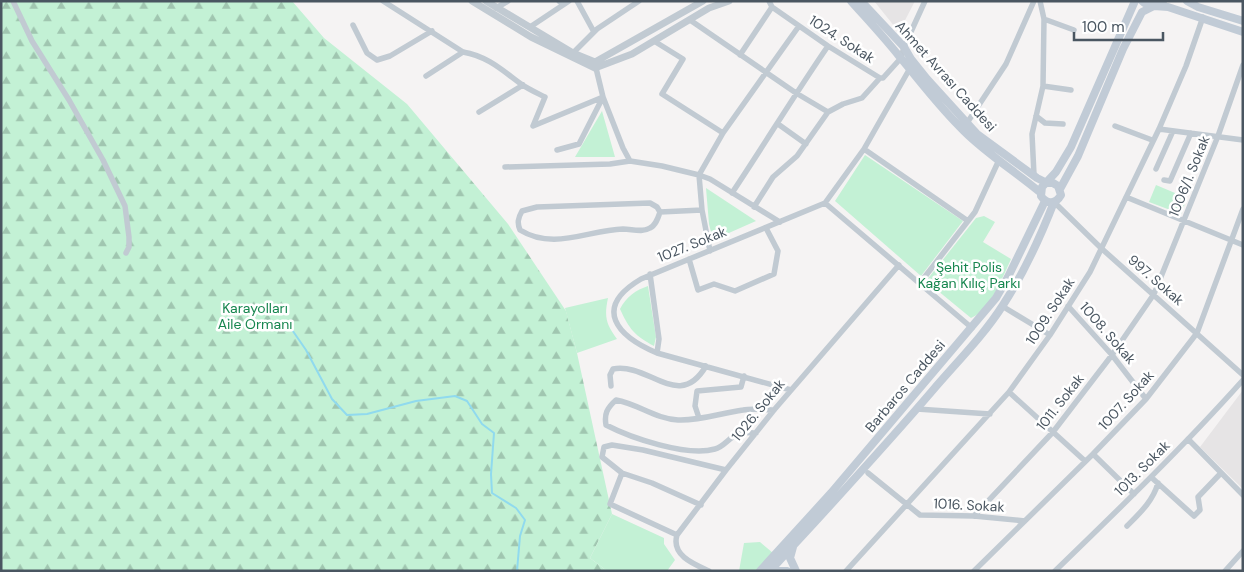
<svg xmlns="http://www.w3.org/2000/svg" width="1244" height="572" viewBox="0 0 1244 572" font-family="'DM Sans',sans-serif">
<defs>
<pattern id="forest-firs" width="22" height="20" patternUnits="userSpaceOnUse" patternTransform="scale(1.25)"><rect width="22" height="20" fill="#c3f1d5"/><path d="M5 1l3.5 6h-7zM16 11l3.5 6h-7z" fill="#a0c6b0"/></pattern>
</defs>
<rect width="100%" height="100%" fill="#f5f3f3"/>
<path fill="#e6e4e5" d="M 874,1 L 915,1 L 899,32 Z
M 1243,390 L 1243,489 L 1200,447 Z"/>
<path fill="url(#forest-firs)" d="M 1,1 L 292,1 L 324,38 L 407,104 L 508,224 L 566,311 L 577,353 L 612,514 L 590,558 L 607,571 L 1,571 Z"/>
<path fill="#c3f1d5" d="M 602,111 L 615,157 L 575,157 Z
M 865,155 L 963,221 L 921,276 L 835,201 Z
M 1156,185 L 1187,198 L 1181,214 L 1149,202 Z
M 706,188 L 756,221 L 713,240 L 709,224 Z
M 984,216 L 995,222 L 983,242 L 1011,259 C 1003,276 990,311 971,318 L 926,281 L 976,218 Z
M 648,286 L 656,337 L 654,346 C 635,336 629,329 620,309 C 626,297 636,290 648,286 Z
M 608,298 C 604,317 606,324 617,339 L 577,353 L 565,308 Z
M 612,514 L 664,538 L 664,544 L 675,560 L 667,571 L 607,571 L 590,558 Z
M 760,542 L 773,553 L 758,571 L 739,571 L 744,543 Z"/>
<g fill="none" stroke-linecap="round" stroke-linejoin="round">
<path stroke="#90daee" stroke-width="2" d="M 228,318 L 249,327 L 288,324 L 306,350 L 332,399 L 347,415 L 367,414 L 416,401 L 455,396 L 467,401 L 482,424 L 494,433 L 491,474 L 492,493 L 516,508 L 525,520 L 520,536 L 517,571"/>
<path stroke="#c1cad2" stroke-width="5.5" d="M 13,1 L 32,41 L 69,100 L 103,160 L 125,206 L 129,237 L 129,247 L 126,253
M 383,1 L 463,52 C 487,56 502,70 521,84 C 528,89 537,93 545,97 L 533,126
M 559,1 L 563,5 L 569,1
M 577,1 L 594,32
M 769,1 L 772,7 L 828,46 L 880,78 L 883,78 L 901,58 L 904,47 L 925,1
M 496,8 L 508,1
M 1044,19 L 1074,30
M 690,20 L 796,93 L 828,112
M 353,25 L 367,53 L 377,60 L 390,56 L 432,31
M 530,27 L 563,5
M 654,41 L 683,59 L 662,94 L 723,133
M 573,53 L 597,29 L 639,1
M 740,55 L 772,7
M 595,64 L 603,97 L 623,148 L 630,161
M 426,76 L 463,52
M 1043,86 L 1071,90
M 479,112 L 523,85
M 1036,116 L 1045,123 L 1063,124
M 778,124 L 806,144
M 533,126 L 603,97
M 965,126 L 1006,64 L 1034,1
M 1115,126 L 1152,140
M 1159,129 L 1243,140
M 864,149 L 968,221 L 975,212 L 999,160
M 557,150 L 579,144 L 603,97
M 505,167 L 610,164 L 630,161 L 662,166 L 699,175 L 710,179 L 780,222
M 1156,169 L 1173,131
M 1034,175 L 1032,134 L 1043,86 L 1044,19 L 1040,1
M 1164,180 L 1170,181 L 1191,133
M 732,193 C 764,145 795,94 828,46
M 1126,197 L 1243,245
M 1054,202 L 1101,248 L 1243,375
M 650,203 L 657,207 L 660,212 C 658,218 656,225 650,228 C 642,233 632,229 623,229 C 588,230 554,251 520,230 C 517,223 518,218 522,211 L 537,207 Z
M 825,203 L 972,328
M 754,207 L 773,177 L 797,156 L 828,112 L 843,104 L 862,98 L 880,78
M 660,212 L 702,210
M 710,251 L 702,210 L 699,175 L 723,133 L 799,26
M 689,259 L 698,290 L 714,284 L 735,291 L 774,274 L 778,251 L 766,228
M 650,274 L 659,339 L 657,353
M 920,283 L 968,221
M 1002,306 L 1050,335
M 1068,306 L 1112,355 L 1146,399
M 611,386 L 610,375 L 613,369 C 649,362 679,412 706,366
M 791,390 L 657,353 C 617,336 592,308 641,279 L 825,203 L 864,149 L 909,70 L 910,66
M 1009,392 L 1085,461
M 917,409 L 990,414
M 699,418 L 695,406 L 697,391 L 741,387 L 744,376
M 756,433 C 751,433 745,432 740,433 C 730,436 724,447 715,449 C 687,457 631,438 606,425 C 604,414 607,408 616,400 C 638,404 656,419 678,420 C 700,421 721,413 743,410 C 753,408 764,410 774,410
M 1188,439 L 1243,495
M 1093,454 L 1134,494
M 622,473 L 610,504 L 677,535
M 868,473 L 920,515 L 974,516 L 1025,521
M 1151,477 L 1194,516 L 1200,510 L 1198,497 L 1221,473
M 701,505 L 652,483 L 622,473 L 602,457 L 604,447 L 612,445 L 643,450 L 726,470
M 974,516 L 1053,432 L 1112,355 L 1154,294 L 1218,136 L 1243,65
M 1127,526 C 1140,513 1153,501 1158,483
M 709,571 C 693,564 671,555 677,535 L 726,470 L 774,410 L 899,265
M 846,571 L 1009,392 L 1050,335 L 1090,272 L 1159,129 L 1186,66 L 1203,17
M 974,571 L 1093,454 L 1146,399 L 1197,333 L 1243,209
M 1055,571 C 1119,509 1183,447 1243,380
M 1225,571 L 1243,551"/>
<path stroke="#c1cad2" stroke-width="7" d="M 472,1 L 531,37 L 595,68 L 632,54 L 709,8 L 729,1
M 486,1 L 573,53 L 595,62 L 703,1"/>
<path stroke="#c1cbd6" stroke-width="8" d="M 851,1 C 867,19 884,37 899,56 C 920,81 940,108 964,131 C 987,154 1016,172 1041,193
M 861,1 L 904,47 L 911,59 L 927,79 L 977,134 L 1037,178 L 1047,183 L 1053,183 L 1058,186 L 1061,195 C 1056,204 1047,205 1041,196 L 1042,187 L 1056,172 L 1071,147 L 1135,1
M 1142,1 C 1149,8 1157,7 1163,1
M 1187,1 L 1198,7 L 1243,21
M 1060,189 L 1078,156 L 1123,49 L 1142,12 L 1154,6 L 1168,7 L 1243,32
M 793,547 L 790,558 L 796,571
M 770,569 L 787,571
M 760,571 L 831,493 L 996,298 L 1008,277 L 1045,201
M 770,571 C 825,511 880,452 933,390 C 957,362 984,335 1003,305 C 1024,273 1040,238 1054,202"/>
</g>
<g text-anchor="middle" stroke-width="5" stroke-linejoin="round" paint-order="stroke">
<g font-size="14" fill="#4a5661" stroke="#fff">
<text transform="translate(842 39) rotate(33)" y="5">1024. Sokak</text>
<text transform="translate(946 76) rotate(48)" y="5">Ahmet Avrası Caddesi</text>
<text transform="translate(1189 176) rotate(-68)" y="5">1006/1. Sokak</text>
<text transform="translate(692 244) rotate(-22)" y="5">1027. Sokak</text>
<text transform="translate(1156 280) rotate(41)" y="5">997. Sokak</text>
<text transform="translate(1050 311) rotate(-57)" y="5">1009. Sokak</text>
<text transform="translate(1108 333) rotate(49)" y="5">1008. Sokak</text>
<text transform="translate(905 386) rotate(-50)" y="5">Barbaros Caddesi</text>
<text transform="translate(1126 400) rotate(-48)" y="5">1007. Sokak</text>
<text transform="translate(1060 402) rotate(-52)" y="5">1011. Sokak</text>
<text transform="translate(758 410) rotate(-51)" y="5">1026. Sokak</text>
<text transform="translate(1142 468) rotate(-45)" y="5">1013. Sokak</text>
<text transform="translate(969 505) rotate(3)" y="5">1016. Sokak</text>
</g>
<g font-size="14" fill="#17864f" stroke="#fff">
<text x="969" y="272">Şehit Polis<tspan x="969" dy="16">Kağan Kılıç Parkı</tspan></text>
<text x="255" y="313">Karayolları<tspan x="255" dy="16">Aile Ormanı</tspan></text>
</g>
</g>
<rect width="1244" height="572" fill="none" stroke="#4a5661" stroke-width="5"/>
<path d="M1074 32v8h89v-8" fill="none" stroke="#4a5661" stroke-width="2.5"/>
<text x="1082" y="32" font-size="15" fill="#4a5661" stroke="#ffffff" stroke-width="4" paint-order="stroke">100 m</text>
</svg>
